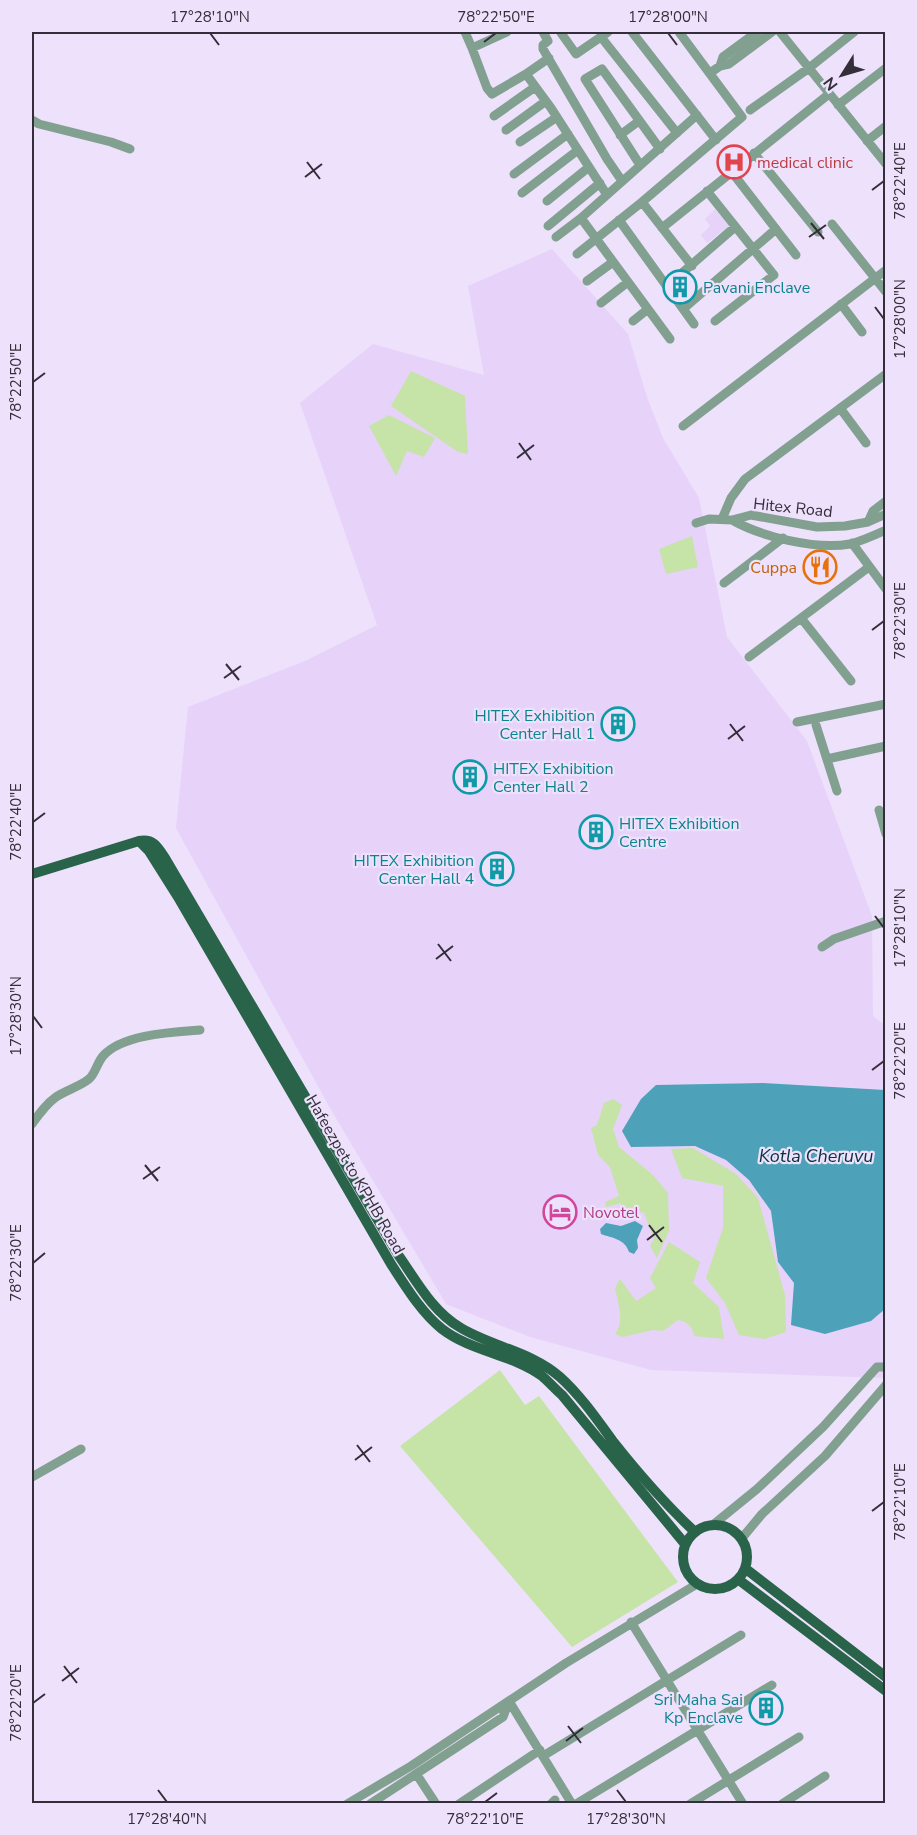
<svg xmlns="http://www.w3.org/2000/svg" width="917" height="1835" viewBox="0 0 917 1835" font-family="'Nunito Sans',sans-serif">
<rect width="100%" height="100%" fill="#eee1fb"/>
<path fill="#e7d2fa" d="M 715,209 L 729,226 L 707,243 L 701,235 L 710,226 L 705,219 Z
M 552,249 L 628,334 L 647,397 L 663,438 L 699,498 L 727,637 L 807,741 L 872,916 L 873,1016 L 886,1026 L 885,1378 L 651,1370 L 530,1337 L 446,1304 L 330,1108 L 176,828 L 188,707 L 305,661 L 377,625 L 300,403 L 373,344 L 484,375 L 468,286 Z"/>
<path fill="#c6e3a8" d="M 411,371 L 465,396 L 468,454 L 458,452 L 391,406 Z
M 389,415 L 435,438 L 424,457 L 407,451 L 396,476 L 369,426 Z
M 692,536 L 698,567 L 666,574 L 659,549 Z
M 613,1099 L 622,1105 L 613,1129 L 619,1147 L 653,1175 L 668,1193 L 669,1231 L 657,1258 L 650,1246 L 654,1239 L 644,1213 L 636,1210 L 615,1215 L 623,1209 L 621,1203 L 606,1207 L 605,1202 L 619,1196 L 610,1167 L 598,1155 L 591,1128 L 597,1125 L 604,1103 Z
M 693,1148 L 736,1174 L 758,1198 L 785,1295 L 786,1332 L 764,1339 L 739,1335 L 725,1303 L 706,1278 L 723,1228 L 723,1186 L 682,1178 L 671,1149 Z
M 669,1242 L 700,1262 L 693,1283 L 719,1307 L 724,1339 L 694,1336 C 692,1325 687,1322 678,1320 L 663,1331 L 653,1330 L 623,1337 L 615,1334 C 625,1321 618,1303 615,1288 L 620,1279 L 636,1301 L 656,1288 L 650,1278 Z
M 500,1370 L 525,1405 L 539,1396 L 678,1582 L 572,1647 L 400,1446 Z"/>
<path fill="#4da2b9" d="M 763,1083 L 885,1090 L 885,1309 L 871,1321 L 825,1334 L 791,1325 L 794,1283 L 778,1262 L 771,1211 L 749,1180 L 726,1160 L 695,1146 L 631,1147 L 622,1131 L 641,1099 L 656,1085 Z
M 635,1221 L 643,1226 L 637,1240 L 638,1248 L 634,1254 L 629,1252 C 625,1239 612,1238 601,1234 L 600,1229 L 606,1223 L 621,1226 Z"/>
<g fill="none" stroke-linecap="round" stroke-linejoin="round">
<path stroke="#82a090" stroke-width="9" d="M 465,32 L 472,48 L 507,32
M 543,32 L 548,41 L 543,45 L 543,49 L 607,159 L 622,181
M 632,32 L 716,140
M 780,32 L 886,164
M 561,33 L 576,54 L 608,32
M 601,37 L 677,133
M 472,48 L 487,88 L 492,94 L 526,74
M 549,58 L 526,74 L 551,108 L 607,195
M 720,66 L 723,57 L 757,32
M 710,73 L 720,66 L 729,64 L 772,32
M 838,105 L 886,68
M 750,110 L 809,68 L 854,32
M 494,116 L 535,87
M 32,120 L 39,124 L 111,142 L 130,149
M 506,130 L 546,101
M 620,135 L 639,121
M 867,141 L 886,126
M 520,142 L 557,117
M 754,153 L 818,232
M 640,165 L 585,79 L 602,69 L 660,149
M 731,171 L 796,255
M 514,174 L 568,134
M 707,191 L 774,275 L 715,321
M 522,193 L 578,150
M 547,201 L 589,167
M 642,202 L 692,266
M 581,218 L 670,339
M 619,220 L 694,324
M 832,224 L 886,292
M 548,226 L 600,183
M 662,228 L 829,94
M 556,237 L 581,218 L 697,115
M 577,254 L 642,202 L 742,117 L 679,32
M 587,281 L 613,262
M 667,286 L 735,227
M 601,303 L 628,282
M 841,304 L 862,332
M 683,309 L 776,229
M 633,321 L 648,309
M 840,408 L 866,443
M 683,426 L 886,270
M 722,519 L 731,498 L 745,479 L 886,374
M 732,520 C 762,537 816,550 850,544 C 862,541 875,535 886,530
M 868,522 L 873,511 L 886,501
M 696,523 L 709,519 L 732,520 L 751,515 L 817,527 L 845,526 L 868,522 L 886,514
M 852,543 L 886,589
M 724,583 L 783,538
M 801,618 L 851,681
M 749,657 L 869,567
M 797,722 L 886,704
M 816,725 L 837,791
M 827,759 L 886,746
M 879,810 L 886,834
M 822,947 L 834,939 L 886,921
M 32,1124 C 39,1114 46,1104 56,1097 C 66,1090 79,1087 89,1079 C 95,1074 97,1063 103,1056 C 122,1034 174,1032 200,1030
M 32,1477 L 81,1449
M 714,1524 L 757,1489 L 823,1427 L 877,1367 L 886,1367
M 742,1538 L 762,1514 L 825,1456 L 886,1385
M 631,1622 L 743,1804
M 509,1701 L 572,1804
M 543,1756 L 741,1635
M 417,1775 L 436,1804
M 347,1804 L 411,1766 L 566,1663 L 697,1584
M 370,1804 L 503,1717 L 509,1701
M 459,1804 L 540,1750
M 551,1804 L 555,1800
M 576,1804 L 772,1685
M 690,1804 L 799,1737
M 782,1804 L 825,1776"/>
<path stroke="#29644a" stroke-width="10" d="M 139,841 L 149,851 L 178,897 L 391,1264 C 406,1287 421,1312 442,1329 C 472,1352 512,1354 542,1376 C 549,1382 555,1389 562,1395 L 685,1544
M 32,874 L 139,841 C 153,838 158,847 165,858 L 399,1256 C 417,1282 433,1312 461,1328 C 493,1347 532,1352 560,1377 C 580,1395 596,1418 612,1440 C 638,1473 664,1503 695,1532
M683 1557a32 32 0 1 1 64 0a32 32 0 1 1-64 0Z
M 746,1569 L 886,1677
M 739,1580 L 886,1691"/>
</g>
<path fill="none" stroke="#342e3a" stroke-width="2" d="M 210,33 L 219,45M 668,33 L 677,45M 484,42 L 496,33M 307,162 L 320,179M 305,177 L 322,164M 872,190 L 884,181M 811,223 L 824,239M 809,237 L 826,225M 875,307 L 884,319M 33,382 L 45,373M 519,443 L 531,460M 517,458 L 534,445M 872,630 L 884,621M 226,664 L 239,680M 224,678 L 241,666M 730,724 L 743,741M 728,739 L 745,726M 33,822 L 45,813M 875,916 L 884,928M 438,944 L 451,961M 436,959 L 453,946M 33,1016 L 42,1028M 872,1070 L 884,1061M 145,1165 L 158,1181M 143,1179 L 160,1167M 649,1225 L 662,1242M 647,1240 L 664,1227M 33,1263 L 45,1253M 357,1445 L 370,1462M 355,1460 L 372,1447M 872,1511 L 884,1502M 64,1666 L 77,1683M 62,1681 L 79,1668M 33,1703 L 45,1694M 568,1726 L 581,1743M 566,1741 L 583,1728M 158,1790 L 167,1802M 617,1790 L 626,1802M 485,1802 L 497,1793"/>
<defs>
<g id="hospital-ring" transform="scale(1.725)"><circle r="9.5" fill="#eee1fb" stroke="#e0444e" stroke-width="1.5"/><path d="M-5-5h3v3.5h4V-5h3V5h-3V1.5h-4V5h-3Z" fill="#e0444e"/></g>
<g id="building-ring" transform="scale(1.725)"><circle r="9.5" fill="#eee1fb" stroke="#0f9aa8" stroke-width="1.5"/><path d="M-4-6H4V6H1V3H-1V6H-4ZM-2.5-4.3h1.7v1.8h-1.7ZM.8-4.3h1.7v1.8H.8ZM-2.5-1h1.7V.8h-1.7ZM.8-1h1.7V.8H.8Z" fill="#0f9aa8"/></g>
<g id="restaurant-ring" transform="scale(1.725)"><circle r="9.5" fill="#eee1fb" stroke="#e8710a" stroke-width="1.5"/><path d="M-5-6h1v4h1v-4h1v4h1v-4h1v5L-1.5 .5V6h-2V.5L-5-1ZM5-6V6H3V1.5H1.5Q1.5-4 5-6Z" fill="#e8710a"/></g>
<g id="hotel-ring" transform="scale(1.725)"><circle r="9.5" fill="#eee1fb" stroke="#d1479c" stroke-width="1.5"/><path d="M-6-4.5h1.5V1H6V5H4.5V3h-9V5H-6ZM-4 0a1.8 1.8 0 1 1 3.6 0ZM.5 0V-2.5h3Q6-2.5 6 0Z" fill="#d1479c"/></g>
</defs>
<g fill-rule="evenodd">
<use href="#hospital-ring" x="734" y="162"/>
<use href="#building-ring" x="680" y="287"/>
<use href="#restaurant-ring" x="820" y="567"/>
<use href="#building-ring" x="618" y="724"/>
<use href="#building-ring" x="470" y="777"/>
<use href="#building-ring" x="596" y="832"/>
<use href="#building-ring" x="497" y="869"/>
<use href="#hotel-ring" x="560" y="1212"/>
<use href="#building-ring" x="766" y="1708"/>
</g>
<g text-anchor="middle" stroke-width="4.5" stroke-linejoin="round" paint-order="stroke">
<g font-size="16" fill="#be3a42" stroke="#eee1fb" text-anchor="start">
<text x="757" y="168">medical clinic</text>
</g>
<g font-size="16" fill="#0d838f" stroke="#eee1fb" text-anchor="start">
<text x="703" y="293">Pavani Enclave</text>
<text x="595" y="721" text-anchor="end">HITEX Exhibition<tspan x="595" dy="18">Center Hall 1</tspan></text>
<text x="493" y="774">HITEX Exhibition<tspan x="493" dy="18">Center Hall 2</tspan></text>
<text x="619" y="829">HITEX Exhibition<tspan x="619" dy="18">Centre</tspan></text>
<text x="474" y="866" text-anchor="end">HITEX Exhibition<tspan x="474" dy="18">Center Hall 4</tspan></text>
<text x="743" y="1705" text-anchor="end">Sri Maha Sai<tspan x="743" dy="18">Kp Enclave</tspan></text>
</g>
<g font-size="16" fill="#342e3a" stroke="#eee1fb">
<text transform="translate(793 507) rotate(6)" y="6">Hitex Road</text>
<text transform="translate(356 1174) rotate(60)" y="6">Hafeezpet to KPHB Road</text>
</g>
<g font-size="16" fill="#c56008" stroke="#eee1fb" text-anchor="end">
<text x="797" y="573">Cuppa</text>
</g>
<g font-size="16" fill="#b23c85" stroke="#eee1fb" text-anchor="start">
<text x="583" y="1218">Novotel</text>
</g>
<g font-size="18" font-style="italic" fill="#08313c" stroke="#eee1fb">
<text x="816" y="1162">Kotla Cheruvu</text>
</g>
</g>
<rect width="917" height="1835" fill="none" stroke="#eee1fb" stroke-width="66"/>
<g transform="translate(842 75) rotate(233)" stroke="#eee1fb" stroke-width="4.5" paint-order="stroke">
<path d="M0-4.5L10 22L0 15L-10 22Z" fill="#342e3a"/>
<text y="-9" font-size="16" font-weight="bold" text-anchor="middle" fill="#342e3a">N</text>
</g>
<rect x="33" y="33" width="851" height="1769" fill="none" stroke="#342e3a" stroke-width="2"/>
<g font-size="15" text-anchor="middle" fill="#342e3a">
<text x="210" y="22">17°28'10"N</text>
<text x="496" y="22">78°22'50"E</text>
<text x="668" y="22">17°28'00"N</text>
<text transform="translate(900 181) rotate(-90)" y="5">78°22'40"E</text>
<text transform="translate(900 319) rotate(-90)" y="5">17°28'00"N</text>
<text transform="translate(16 382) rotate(-90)" y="5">78°22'50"E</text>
<text transform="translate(900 621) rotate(-90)" y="5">78°22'30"E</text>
<text transform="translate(16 822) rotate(-90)" y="5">78°22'40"E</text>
<text transform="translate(900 928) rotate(-90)" y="5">17°28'10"N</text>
<text transform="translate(16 1016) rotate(-90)" y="5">17°28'30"N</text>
<text transform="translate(900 1061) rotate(-90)" y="5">78°22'20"E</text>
<text transform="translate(16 1263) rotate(-90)" y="5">78°22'30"E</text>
<text transform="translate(900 1502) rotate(-90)" y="5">78°22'10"E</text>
<text transform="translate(16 1703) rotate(-90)" y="5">78°22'20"E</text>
<text x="167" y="1824">17°28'40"N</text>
<text x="485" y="1824">78°22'10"E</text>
<text x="626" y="1824">17°28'30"N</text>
</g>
</svg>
